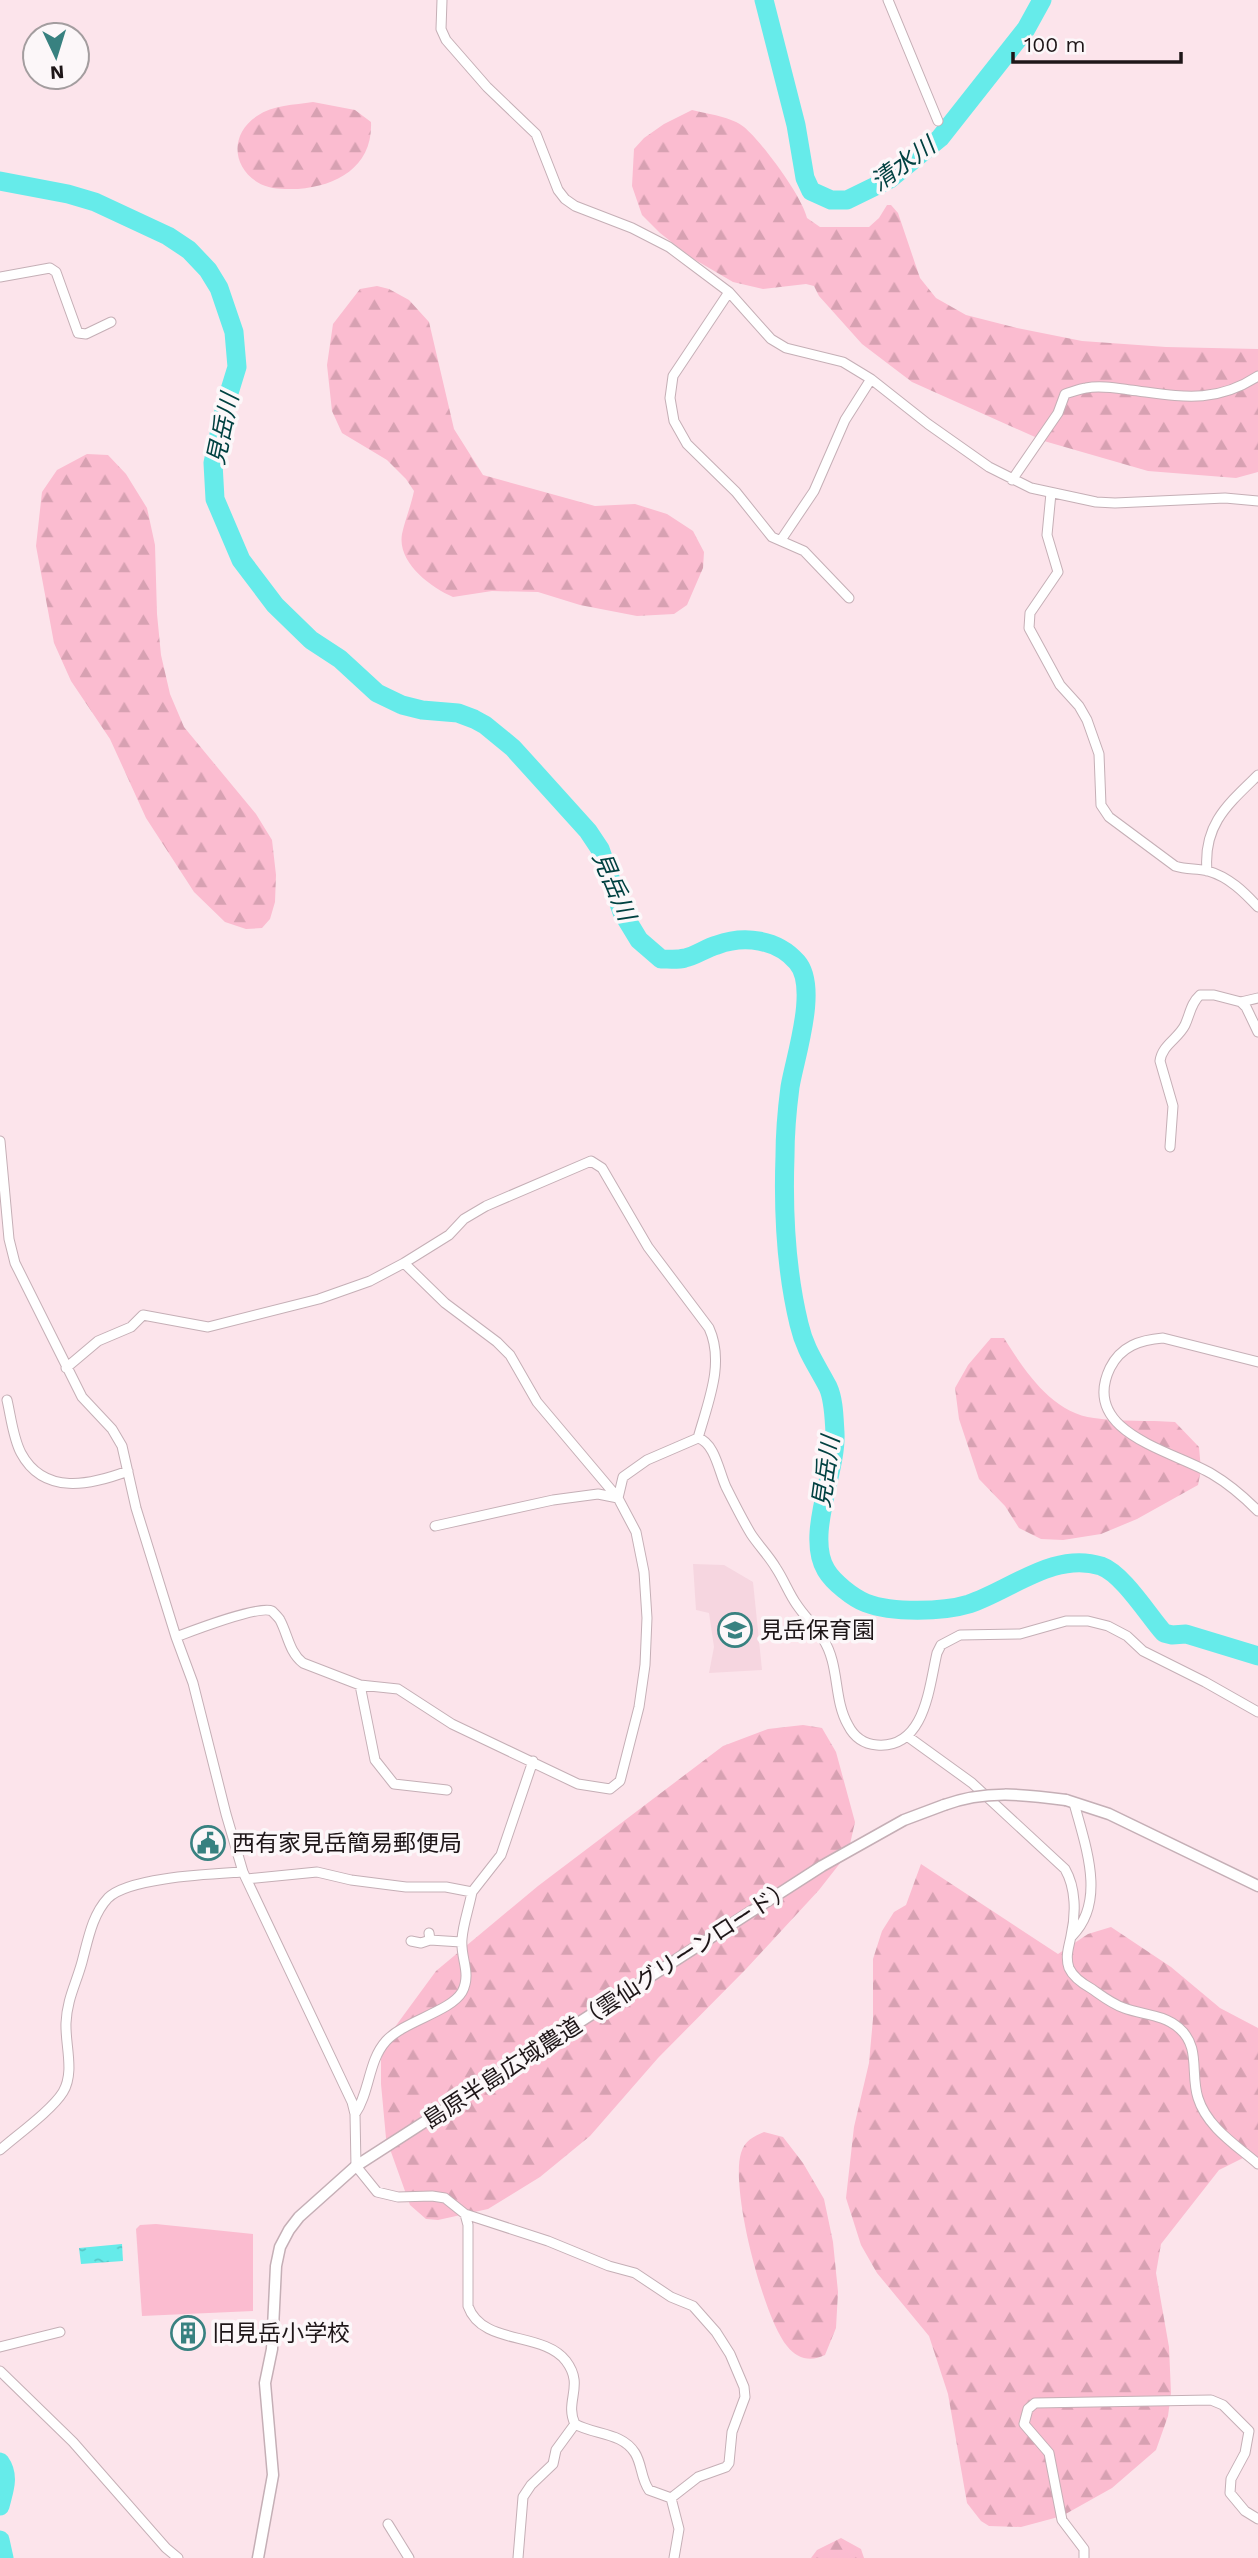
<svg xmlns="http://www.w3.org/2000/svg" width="1258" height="2558" viewBox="0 0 1258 2558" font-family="'Work Sans','Noto Sans JP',sans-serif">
<defs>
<pattern id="forest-firs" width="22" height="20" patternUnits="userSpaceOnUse" patternTransform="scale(1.75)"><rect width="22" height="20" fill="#fbbcd0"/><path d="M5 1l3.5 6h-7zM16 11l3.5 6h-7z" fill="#d7a1b2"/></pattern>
<pattern id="water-ripples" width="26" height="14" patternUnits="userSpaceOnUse" patternTransform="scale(1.75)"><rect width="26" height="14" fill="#66ebea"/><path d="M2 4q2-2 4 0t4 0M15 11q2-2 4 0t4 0" fill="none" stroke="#58c9c8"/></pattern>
</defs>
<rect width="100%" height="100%" fill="#fce4eb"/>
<path fill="#f6d6e0" d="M 693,1564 L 724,1565 L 753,1582 L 762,1670 L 709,1673 L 714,1647 L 709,1613 L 696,1610 Z"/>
<path fill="#fbbcd0" d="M 156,2224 L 253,2234 L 253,2311 L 142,2316 L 136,2229 L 140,2225 Z"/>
<path fill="url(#forest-firs)" d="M 313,102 L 355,110 L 371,122 C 373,166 338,186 298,189 C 283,189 270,190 257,182 C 231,165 231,133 257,116 C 273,105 294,105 313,102 Z
M 692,110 C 708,114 732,117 744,127 C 762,142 802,196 807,218 L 820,227 L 869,227 L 879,218 L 887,205 L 891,205 L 898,213 L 920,278 L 936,298 L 966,315 L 1017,328 L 1082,341 L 1166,347 L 1258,349 L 1258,472 L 1236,478 L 1148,471 L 1044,441 L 912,382 L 862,344 L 819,296 L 814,286 L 806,284 L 763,289 L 733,282 L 692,258 L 660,233 L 642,215 L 632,186 L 634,149 L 644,138 L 664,124 Z
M 377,286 L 389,289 L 409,300 L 429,322 L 454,429 L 483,475 L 595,506 L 635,504 L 667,514 L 693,531 L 704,552 L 703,568 L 687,605 L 674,614 L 637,616 L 580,605 L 538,592 L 492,591 L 453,597 C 430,587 397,562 402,534 C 405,520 411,506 414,491 L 406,479 L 387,460 L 342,433 L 332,411 L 327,365 L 333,324 L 360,289 Z
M 87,454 L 108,455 L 126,474 L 147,508 L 155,545 L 157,614 L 161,655 L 170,694 L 184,727 L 256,814 L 272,840 L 276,875 L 275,902 L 270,919 L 262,928 L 246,929 L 225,922 L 194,892 L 146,818 L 110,739 L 71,681 L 54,643 L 36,546 L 42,492 L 57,470 Z
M 991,1338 L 1004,1338 C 1024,1370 1052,1413 1094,1418 C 1120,1422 1148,1420 1175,1422 L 1199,1447 L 1201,1470 L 1198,1485 L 1137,1519 L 1101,1534 L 1063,1540 L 1041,1539 L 1019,1528 L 1005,1506 L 979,1479 L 959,1419 L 955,1388 L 968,1365 Z
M 803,1725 L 822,1728 L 836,1752 L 855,1822 L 848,1853 L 819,1890 L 746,1969 L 658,2058 L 590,2136 L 540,2177 L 488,2209 L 438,2220 L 426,2219 L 410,2205 L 386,2138 L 381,2084 L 381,2059 L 392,2031 L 436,1971 L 538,1886 L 723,1746 L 768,1729 Z
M 921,1864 L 1058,1954 L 1088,1934 L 1111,1927 L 1171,1967 L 1220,2008 L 1258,2028 L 1258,2157 L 1243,2158 L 1219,2170 L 1161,2244 L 1156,2273 L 1169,2347 L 1171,2393 L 1168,2416 L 1156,2450 L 1112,2488 L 1062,2516 L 1021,2527 L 989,2526 L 981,2521 L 967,2503 L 948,2394 L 929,2336 L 877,2273 L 861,2245 L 846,2198 L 854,2127 L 869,2063 L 873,2019 L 873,1959 L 882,1931 L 894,1912 L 906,1905 Z
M 764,2132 L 783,2137 L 803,2163 L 824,2199 L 833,2242 L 838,2292 L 836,2328 L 825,2355 C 811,2362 797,2359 787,2346 C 763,2317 730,2188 741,2153 C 745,2140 753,2137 764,2132 Z
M 841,2538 L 861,2549 L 864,2558 L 811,2558 L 817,2550 Z"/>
<path fill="url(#water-ripples)" d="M 122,2244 L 123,2261 L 81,2264 L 79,2248 Z"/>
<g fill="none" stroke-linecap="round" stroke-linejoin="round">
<path stroke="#66ebea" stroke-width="19" d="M 764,0 L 796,125 L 805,178 L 811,191 L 831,200 L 847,200 L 890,179 L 940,138 L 1026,29 L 1042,0
M 0,181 L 68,194 L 95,202 L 168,236 L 189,250 L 208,270 L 219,288 L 234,332 L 237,367 L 225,406 L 213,463 L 215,499 L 241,560 L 275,605 L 311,640 L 340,659 L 377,693 L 402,705 L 422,710 L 458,713 L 474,719 L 485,725 L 513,748 L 588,831 L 600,849 L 622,912 L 639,940 L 661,959 C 669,959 678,960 685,958 C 695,956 706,948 717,945 C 744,935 777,939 797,962 C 819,987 795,1057 790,1087 C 787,1110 785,1133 785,1156 C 783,1212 786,1270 799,1324 C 805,1350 816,1364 828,1387 C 834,1400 834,1418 835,1433 C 837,1472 805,1535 826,1570 C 833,1582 853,1598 866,1603 C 892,1613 943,1612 969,1604 C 1011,1590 1054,1551 1101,1566 C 1123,1574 1148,1615 1164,1633 L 1172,1635 L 1186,1634 L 1258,1656
M 0,2462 C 10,2476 4,2490 0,2506
M 0,2540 L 4,2558"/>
<g stroke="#c5afb6" stroke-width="11">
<path id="minor" d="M 442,0 L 441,29 L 446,40 L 487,87 L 536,134 L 558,190 L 565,199 L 575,206 L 632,228 L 669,247 L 729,292 L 771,339 L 786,348 L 843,362 L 871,379 L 928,424 L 989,467 L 1031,488 L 1096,502 L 1115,503 L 1225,498 L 1258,501
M 888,0 L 938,121
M 0,277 L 50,268 L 56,272 L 78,333 L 86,334 L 111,322
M 729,292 L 673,376 L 670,398 L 674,421 L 687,444 L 736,492 L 772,537 L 804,551 L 849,598
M 1012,480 L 1058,413 L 1065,394 C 1072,392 1079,389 1086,388 C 1100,385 1116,388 1130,390 C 1179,396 1214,405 1258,376
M 1051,493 L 1047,535 L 1058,572 L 1030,613 L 1029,628 L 1060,685 L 1079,706 L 1087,720 L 1099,754 L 1101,805 L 1109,817 L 1175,866 C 1187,870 1197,868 1208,871 C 1229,877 1244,892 1258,907
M 781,540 L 814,491 L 845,420 L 871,379
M 1207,871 C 1203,825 1227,805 1258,775
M 1258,998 L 1241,1002 L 1246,1007 L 1258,1032
M 0,1141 L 9,1239 L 15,1263 L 82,1397 L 112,1429 L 122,1446 L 136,1508 L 176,1637 L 193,1683 L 226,1814 L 243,1872 L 352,2102 L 355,2114 L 356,2166 L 377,2192 L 398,2197 L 432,2196 L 445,2198 L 465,2214 L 548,2241 L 609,2266 L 635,2273 L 671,2297 L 693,2306 L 716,2332 L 730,2354 L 744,2387 L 745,2397 L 732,2432 L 729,2463 L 726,2467 L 698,2477 L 671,2498
M 1170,1147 L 1173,1106 L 1160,1061 C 1162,1045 1178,1039 1185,1025 C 1190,1014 1191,1003 1200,995 L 1214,995 L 1241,1002
M 1258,1362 L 1163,1338 C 1140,1340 1121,1346 1110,1368 C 1079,1433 1174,1451 1212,1474 C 1229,1484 1244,1497 1258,1511
M 66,1368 L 98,1341 L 131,1327 L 143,1315 L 208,1327 L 319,1299 L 370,1281 L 404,1263 L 449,1235 L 464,1219 L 486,1206 L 591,1161 L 602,1168 L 648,1247 L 709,1328 C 725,1363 708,1402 698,1438
M 7,1400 C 11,1417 13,1438 21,1453 C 44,1496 91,1485 128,1471
M 698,1438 C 715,1443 719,1472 726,1487 C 734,1503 742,1519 751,1534 C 759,1546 769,1556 776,1568 C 784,1580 789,1594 797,1605 C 805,1617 816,1627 823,1639 C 840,1665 833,1699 848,1725 C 854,1737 864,1744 877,1745 C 925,1749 929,1687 937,1653 L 941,1645 L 960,1635 L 1020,1634 L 1066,1621 L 1088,1621 L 1108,1626 L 1127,1636 L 1143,1651 L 1205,1682 L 1258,1712
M 618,1498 L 623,1477 L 647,1460 L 698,1438
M 435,1526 L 553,1500 L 598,1494 L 618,1498
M 176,1637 C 192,1631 259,1605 272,1611 C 274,1613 279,1618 280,1620 C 288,1635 289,1652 303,1663 L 360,1685 L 398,1689 L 452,1724 L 578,1784 L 610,1789 L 620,1781 L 639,1707 L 645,1665 L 647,1618 L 644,1572 L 636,1532 L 618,1498 L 537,1402 L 510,1355 L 497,1342 L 445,1303 L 404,1263
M 360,1685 L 375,1760 L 394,1784 L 447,1790
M 907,1736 L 972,1783 L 1065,1869 C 1076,1888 1076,1914 1071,1936 C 1069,1947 1065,1956 1069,1968 C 1073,1977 1083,1984 1092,1989 C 1102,1996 1112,2004 1124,2008 C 1143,2015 1163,2014 1179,2028 C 1201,2047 1190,2073 1198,2098 C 1207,2127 1236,2145 1258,2164
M 247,1879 L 317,1872 L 351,1880 L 406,1887 L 446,1887 L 472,1892 L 501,1855 L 533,1761
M 429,1933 L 430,1940 L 461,1942
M 1072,1936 C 1107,1901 1085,1845 1074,1803
M 411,1941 L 421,1943 L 430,1940
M 355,2114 C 370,2092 368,2061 386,2041 C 404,2021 450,2012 462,1992 C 472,1973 460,1958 462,1939 C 463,1924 469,1908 472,1892
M 0,2150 C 17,2135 52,2110 63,2092 C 75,2072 65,2045 66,2023 C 67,1999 76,1984 82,1962 C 88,1940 92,1915 108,1898 C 129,1877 213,1874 243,1872
M 465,2214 L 468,2225 L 468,2306 C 482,2346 543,2331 566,2361 C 585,2386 564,2401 575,2424 C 594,2435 622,2432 635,2453 C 642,2464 641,2479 649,2490 L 671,2498 L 679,2529 L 674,2558
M 0,2347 L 60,2332
M 0,2371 L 73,2442 L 166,2548 L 178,2558
M 388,2524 L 409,2558
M 518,2558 L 523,2497 L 531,2485 L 553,2464 L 556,2450 L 575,2424
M 1084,2558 L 1084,2549 L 1062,2520 L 1049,2453 L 1024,2424 L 1028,2409 L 1035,2403 L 1211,2400 L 1223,2405 L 1249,2431 L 1245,2453 L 1231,2479 L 1230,2493 L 1245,2511 L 1258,2519"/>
</g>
<g stroke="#c5afb6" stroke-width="13">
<path id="tertiary" d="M 1066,1800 L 1109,1814 L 1258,1886
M 258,2558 L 273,2475 L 265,2383 L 272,2349 L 276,2266 L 280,2247 L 289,2230 L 299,2217 L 356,2166 L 822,1866 L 904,1820 L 944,1805"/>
</g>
<use href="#minor" stroke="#fff" stroke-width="9"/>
<use href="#tertiary" stroke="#fff" stroke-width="10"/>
<g stroke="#c5afb6" stroke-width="13" stroke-linecap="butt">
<path id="tertiary-bridge" d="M 944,1805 C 985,1790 1023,1794 1066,1800"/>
</g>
<use href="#tertiary-bridge" stroke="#fff" stroke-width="10"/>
</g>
<defs>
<g id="school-ring" transform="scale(1.75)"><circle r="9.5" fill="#fcf7f9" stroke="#388180" stroke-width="1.5"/><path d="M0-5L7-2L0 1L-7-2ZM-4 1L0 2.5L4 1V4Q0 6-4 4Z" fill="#388180"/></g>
<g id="civic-ring" transform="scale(1.75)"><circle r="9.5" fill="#fcf7f9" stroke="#388180" stroke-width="1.5"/><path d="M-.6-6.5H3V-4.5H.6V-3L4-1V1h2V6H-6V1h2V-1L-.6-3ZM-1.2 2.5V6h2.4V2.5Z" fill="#388180"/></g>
<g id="building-ring" transform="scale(1.75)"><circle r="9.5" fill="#fcf7f9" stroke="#388180" stroke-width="1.5"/><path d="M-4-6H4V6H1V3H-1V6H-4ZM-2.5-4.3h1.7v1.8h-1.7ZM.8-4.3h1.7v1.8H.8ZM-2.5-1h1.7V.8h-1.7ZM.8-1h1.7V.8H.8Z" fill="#388180"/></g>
</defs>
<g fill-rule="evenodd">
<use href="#school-ring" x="735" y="1630"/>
<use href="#civic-ring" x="208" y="1843"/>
<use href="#building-ring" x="188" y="2333"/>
</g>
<g text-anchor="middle" stroke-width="7" stroke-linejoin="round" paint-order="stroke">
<g font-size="23" fill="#1e1618" stroke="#fcf7f9" text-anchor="start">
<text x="760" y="1638">見岳保育園</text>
<text x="232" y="1851">西有家見岳簡易郵便局</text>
<text x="212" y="2341">旧見岳小学校</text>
</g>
<g font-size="23" fill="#1e1618" stroke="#fcf7f9">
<text transform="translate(608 2004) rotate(-33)" y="8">島原半島広域農道（雲仙グリーンロード）</text>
</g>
<g font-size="24" font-style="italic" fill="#004141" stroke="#fcf7f9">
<text transform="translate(903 164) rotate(-36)" y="8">清水川</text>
<text transform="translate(223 429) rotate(-78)" y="8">見岳川</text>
<text transform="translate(614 886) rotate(67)" y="8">見岳川</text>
<text transform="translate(826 1472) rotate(-82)" y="8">見岳川</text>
</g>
</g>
<g transform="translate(56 56) rotate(176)"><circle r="33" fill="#fcf7f9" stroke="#a39d9f" stroke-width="2"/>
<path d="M0-5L12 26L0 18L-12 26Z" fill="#388180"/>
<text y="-10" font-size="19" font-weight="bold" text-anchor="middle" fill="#1e1618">N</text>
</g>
<path d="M1013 52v10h168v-10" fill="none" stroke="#1e1618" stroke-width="3.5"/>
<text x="1024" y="52" font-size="21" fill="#1e1618" stroke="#fcf7f9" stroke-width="5" paint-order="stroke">100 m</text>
</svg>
